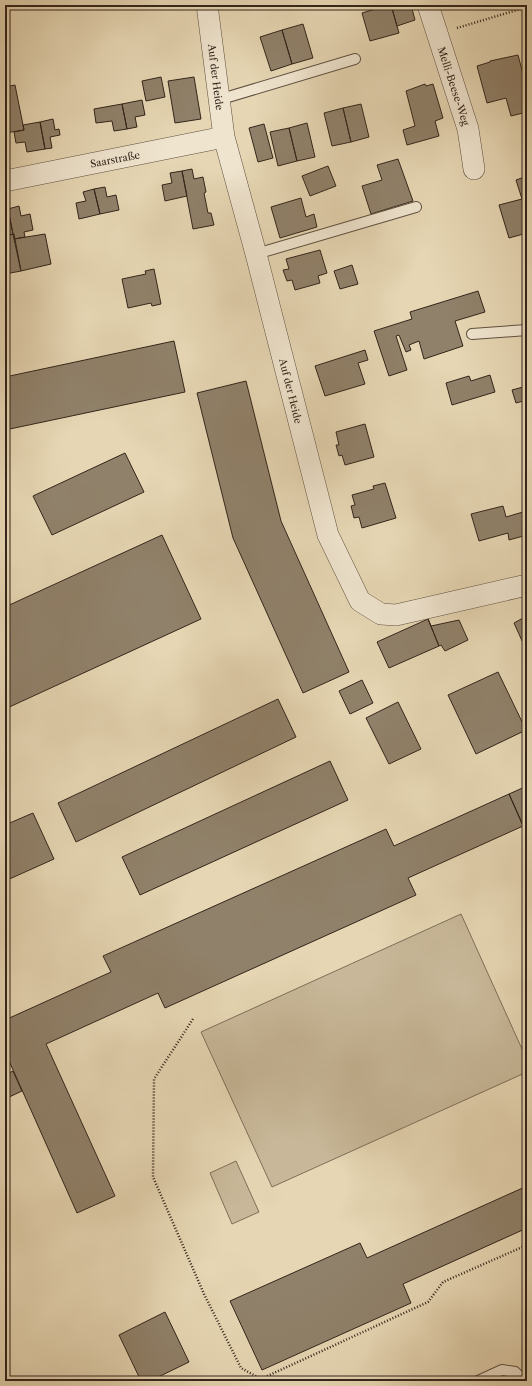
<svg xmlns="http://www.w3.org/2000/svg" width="532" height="1386" viewBox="0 0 532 1386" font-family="'Libre Caslon Text',serif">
<rect width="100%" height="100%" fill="#e6d6b3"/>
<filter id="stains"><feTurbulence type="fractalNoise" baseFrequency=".005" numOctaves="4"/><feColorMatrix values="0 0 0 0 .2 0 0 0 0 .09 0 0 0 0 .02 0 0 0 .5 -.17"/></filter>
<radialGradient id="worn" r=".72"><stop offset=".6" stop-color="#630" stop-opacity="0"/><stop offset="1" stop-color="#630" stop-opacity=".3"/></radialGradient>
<path fill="#c8b899" stroke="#7e6e5a" d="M 461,914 L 527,1060 L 527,1072 L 272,1187 L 201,1032 Z
M 236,1161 L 259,1212 L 232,1224 L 210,1173 Z"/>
<path fill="#90816a" stroke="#33251b" d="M 389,5 L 391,5 L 399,33 L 370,41 L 362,13 Z
M 391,5 L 411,5 L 415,20 L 397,26 Z
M 303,24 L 313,58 L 292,64 L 282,30 Z
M 282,30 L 292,64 L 271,71 L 260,37 Z
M 518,55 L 527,89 L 527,112 L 511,116 L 506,98 L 487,103 L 477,66 L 490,62 L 490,61 Z
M 161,77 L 165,97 L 146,101 L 142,81 Z
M 194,77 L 201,119 L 175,123 L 168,81 Z
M 425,84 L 426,86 L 433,84 L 443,118 L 435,121 L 439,136 L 407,145 L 403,130 L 415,126 L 406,91 Z
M 15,85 L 24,130 L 5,133 L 5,87 Z
M 142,100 L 145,115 L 135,117 L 137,127 L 127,129 L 122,104 Z
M 122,104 L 127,129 L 114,131 L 112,121 L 96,123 L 94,109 Z
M 361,104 L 369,137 L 351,142 L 343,108 Z
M 343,108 L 351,142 L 332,146 L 324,113 Z
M 53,119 L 55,130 L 59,129 L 60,135 L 50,137 L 52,148 L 45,149 L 40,122 Z
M 40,122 L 45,149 L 27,152 L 25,142 L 16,143 L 14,132 L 24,130 L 23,125 Z
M 307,123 L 315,157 L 297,161 L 289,128 Z
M 264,124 L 273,158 L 258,162 L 249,128 Z
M 289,128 L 297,161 L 278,166 L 270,132 Z
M 398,159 L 413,201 L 371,214 L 362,186 L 382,180 L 377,165 Z
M 328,166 L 336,186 L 310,196 L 302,176 Z
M 192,169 L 194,179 L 203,177 L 206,192 L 204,193 L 208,213 L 211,213 L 214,225 L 193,229 L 182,171 Z
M 182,171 L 187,196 L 165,201 L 162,185 L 172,183 L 170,173 Z
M 527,176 L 527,233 L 509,238 L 499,205 L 522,199 L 516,180 Z
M 105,187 L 107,197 L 116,195 L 119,210 L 100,214 L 94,189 Z
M 94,189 L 100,214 L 79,219 L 76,203 L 86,201 L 83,192 Z
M 301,198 L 306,217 L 314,214 L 317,227 L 280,238 L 271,207 Z
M 19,206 L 21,216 L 30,214 L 33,230 L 24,232 L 25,237 L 14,239 L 8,209 Z
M 5,209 L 8,209 L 13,234 L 5,236 Z
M 14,234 L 21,271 L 5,274 L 5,236 Z
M 45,234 L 51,264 L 21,271 L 14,239 Z
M 320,250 L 327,273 L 318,276 L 320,283 L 295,290 L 292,280 L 287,281 L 283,270 L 289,269 L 286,259 Z
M 352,265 L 358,284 L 340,289 L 334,271 Z
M 154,269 L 161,304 L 152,306 L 151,303 L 128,308 L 122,279 L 146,274 L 145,271 Z
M 478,291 L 485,312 L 455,321 L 463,346 L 424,359 L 419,341 L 409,345 L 411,350 L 406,352 L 399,335 L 396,336 L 407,370 L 389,376 L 374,331 L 412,319 L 410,312 Z
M 174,341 L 185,392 L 5,430 L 5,377 Z
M 365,350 L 368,360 L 358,363 L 365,384 L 325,396 L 315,366 Z
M 490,375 L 495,392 L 452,405 L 446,383 L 469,376 L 471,381 Z
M 246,381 L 281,521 L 349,672 L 303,693 L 233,538 L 197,393 Z
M 527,386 L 527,400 L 516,403 L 512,390 Z
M 365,424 L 374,457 L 345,465 L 342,455 L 339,456 L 336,445 L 339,445 L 336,432 Z
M 125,453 L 144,492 L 52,535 L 33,496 Z
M 385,483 L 396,518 L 362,528 L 359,517 L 354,518 L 351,506 L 355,505 L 352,495 L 374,489 L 373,486 Z
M 503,506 L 506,517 L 523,512 L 527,526 L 527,535 L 509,540 L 508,533 L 479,541 L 471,514 Z
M 162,535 L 201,619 L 5,709 L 5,607 Z
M 525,617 L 527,622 L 527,642 L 523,643 L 514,623 Z
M 428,619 L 439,646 L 389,668 L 377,642 Z
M 428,619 L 431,626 L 459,620 L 468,640 L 445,651 L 441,645 L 439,646 Z
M 498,672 L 526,730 L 476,754 L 448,695 Z
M 362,680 L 373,703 L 350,714 L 339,691 Z
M 278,699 L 296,737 L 76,842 L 58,803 Z
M 398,702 L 421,749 L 389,764 L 366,718 Z
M 330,761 L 348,800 L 140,895 L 122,857 Z
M 527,786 L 527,834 L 509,794 Z
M 509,794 L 523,826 L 408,878 L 416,895 L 165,1008 L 158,993 L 46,1044 L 115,1196 L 77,1213 L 5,1052 L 5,1020 L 111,972 L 103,956 L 386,829 L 394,846 Z
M 33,813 L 54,859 L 5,881 L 5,825 Z
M 13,1071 L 22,1091 L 5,1099 L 5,1075 Z
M 527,1186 L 527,1228 L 403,1284 L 411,1303 L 262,1370 L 230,1301 L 360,1243 L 367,1258 Z
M 165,1312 L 189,1362 L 150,1381 L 141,1381 L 119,1335 Z"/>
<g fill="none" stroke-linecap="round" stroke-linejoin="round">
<g stroke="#605141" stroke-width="12">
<path id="lane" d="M 218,100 L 355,59
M 256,254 L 416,207
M 472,334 L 527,330
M 478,1381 L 502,1370 L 515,1372 L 524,1381"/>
</g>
<g stroke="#605141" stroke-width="22">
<path id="street" d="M 207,5 L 224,137 L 256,254 L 328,535 L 360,601 L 381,614 L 396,615 L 527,585
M 428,5 L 468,129 L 474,169
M 5,181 L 224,137"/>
</g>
<path stroke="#33251b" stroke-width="2.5" stroke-dasharray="1 2" stroke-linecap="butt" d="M 457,28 L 527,7
M 193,1019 L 154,1079 L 153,1177 L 204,1294 L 241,1368 L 261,1379
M 262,1381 L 261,1379 L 428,1302 L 443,1282 L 527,1245"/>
<use href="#lane" stroke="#efe4ce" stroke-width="10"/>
<use href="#street" stroke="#efe4ce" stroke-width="21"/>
</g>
<g text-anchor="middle" stroke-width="3" stroke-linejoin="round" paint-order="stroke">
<g font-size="10" fill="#33251b" stroke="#efe4ce">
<text transform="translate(216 77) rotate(83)" y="4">Auf der Heide</text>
<text transform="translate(454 86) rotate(72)" y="4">Melli-Beese-Weg</text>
<text transform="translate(115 159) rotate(-11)" y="4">Saarstraße</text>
<text transform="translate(291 391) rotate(76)" y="4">Auf der Heide</text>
</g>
</g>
<rect width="532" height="1386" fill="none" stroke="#e6d6b3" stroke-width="20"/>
<rect x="6" y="6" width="520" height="1374" fill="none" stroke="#33251b" stroke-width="2"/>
<rect x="10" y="10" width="512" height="1366" fill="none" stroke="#33251b"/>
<rect width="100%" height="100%" filter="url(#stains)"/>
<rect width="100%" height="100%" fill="url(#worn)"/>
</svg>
